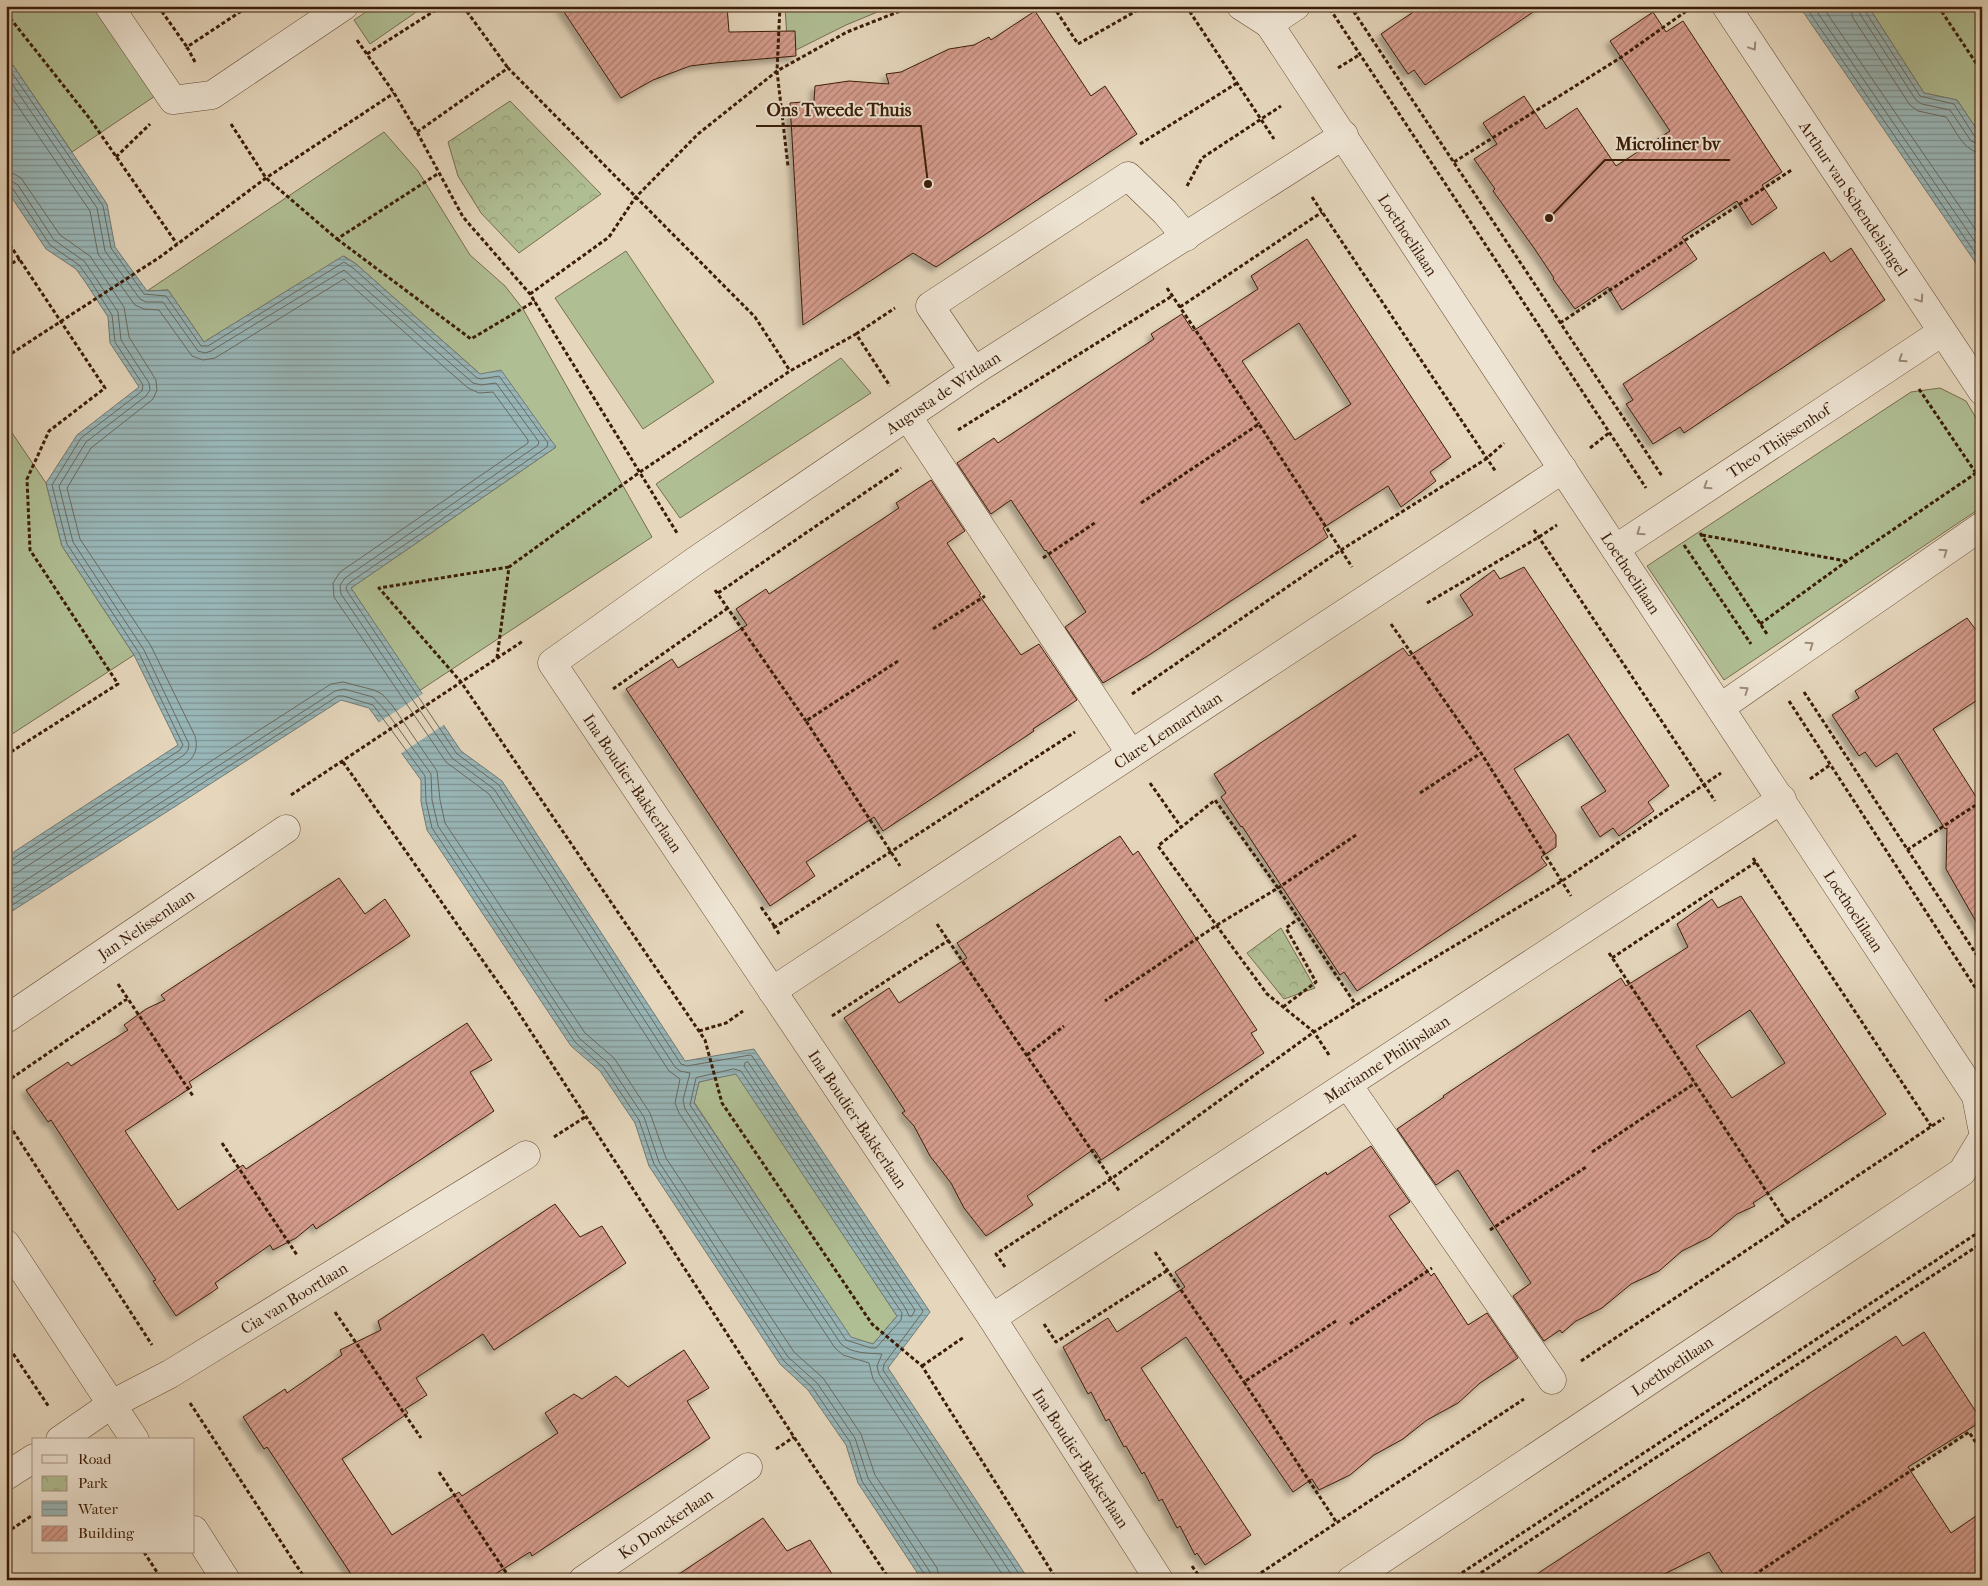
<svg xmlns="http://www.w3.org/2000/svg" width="1988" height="1586" viewBox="0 0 1988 1586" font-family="'IM FELL French Canon',serif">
<defs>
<pattern id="park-crowns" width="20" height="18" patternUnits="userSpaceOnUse" patternTransform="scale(1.25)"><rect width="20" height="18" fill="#b0be94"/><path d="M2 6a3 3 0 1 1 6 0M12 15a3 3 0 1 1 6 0" fill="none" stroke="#98a37e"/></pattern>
<pattern id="water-rules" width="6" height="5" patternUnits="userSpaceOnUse" patternTransform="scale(1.25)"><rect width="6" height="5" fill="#99b7b9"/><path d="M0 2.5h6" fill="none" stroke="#7e9494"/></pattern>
<pattern id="building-hatch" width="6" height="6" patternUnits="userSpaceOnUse" patternTransform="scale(1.25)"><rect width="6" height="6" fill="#d59c8d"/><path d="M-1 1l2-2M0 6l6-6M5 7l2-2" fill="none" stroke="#ae7f71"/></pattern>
<filter id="shadow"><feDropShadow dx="-4.5" dy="4.5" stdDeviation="2.5" flood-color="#0004"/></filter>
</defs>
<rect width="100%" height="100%" fill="#e5d6bc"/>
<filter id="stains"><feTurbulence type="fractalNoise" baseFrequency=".004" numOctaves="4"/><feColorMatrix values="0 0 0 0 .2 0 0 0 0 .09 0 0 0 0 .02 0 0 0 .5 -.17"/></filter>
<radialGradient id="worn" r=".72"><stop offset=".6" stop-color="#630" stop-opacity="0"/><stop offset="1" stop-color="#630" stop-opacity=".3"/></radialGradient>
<path fill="#b0be94" stroke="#766e4e" d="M 6,6 L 99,6 L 155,96 L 72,152 L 6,55 Z
M 375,6 L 425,6 L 370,44 L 354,20 Z
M 790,6 L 892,6 L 846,25 L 788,54 L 785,7 Z
M 1868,6 L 1981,6 L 1982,137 L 1957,100 L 1924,93 Z
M 384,132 L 418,171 L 470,255 L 505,286 L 523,309 L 652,537 L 419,691 L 351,588 L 556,447 L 480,374 L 356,264 L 344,256 L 204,342 L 168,290 L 147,291 Z
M 626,251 L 714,382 L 643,429 L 555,298 Z
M 841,358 L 871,393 L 680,518 L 656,484 Z
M 1940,388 L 1966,401 L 1982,428 L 1982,507 L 1724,680 L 1647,566 L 1911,392 Z
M 6,424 L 46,483 L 62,546 L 134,655 L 6,738 Z
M 736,1073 L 897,1316 L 873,1344 L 851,1338 L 694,1102 L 699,1082 Z"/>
<path fill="url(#park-crowns)" stroke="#766e4e" d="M 510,101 L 601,194 L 519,253 L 481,213 L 458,176 L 448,142 Z
M 1281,928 L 1315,988 L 1284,999 L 1247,953 Z"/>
<path fill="url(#water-rules)" stroke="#737972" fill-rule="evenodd" d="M 1799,6 L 1868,6 L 1924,93 L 1957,100 L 1982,137 L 1982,272 Z
M 6,55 L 107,204 L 115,247 L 147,291 L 168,290 L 204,342 L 343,256 L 356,264 L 480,374 L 501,370 L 556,447 L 351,588 L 461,751 L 502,781 L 685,1061 L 754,1049 L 930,1312 L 888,1368 L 1029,1580 L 922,1580 L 858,1483 L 846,1445 L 808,1390 L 780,1364 L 649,1166 L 635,1123 L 600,1071 L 571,1046 L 427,830 L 421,802 L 421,780 L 369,708 L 341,700 L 6,915 L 6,857 L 178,745 L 134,655 L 62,546 L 46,483 L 77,435 L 139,387 L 110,343 L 108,317 L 86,283 L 76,269 L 46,249 L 6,189 ZM 736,1074 L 897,1316 L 873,1344 L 851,1337 L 694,1103 L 699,1082 Z"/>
<path fill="#e5d6bc" d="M 424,693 L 445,724 L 400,754 L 378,723 Z"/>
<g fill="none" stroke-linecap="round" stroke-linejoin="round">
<path stroke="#6a6a60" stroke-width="1" d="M 1805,6 L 1982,263
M 1813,6 L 1982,252
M 1822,6 L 1982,239
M 1850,6 L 1853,18 L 1910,105 L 1918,111 L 1946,117 C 1956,130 1963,152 1982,153
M 1858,6 L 1860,14 L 1916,100 L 1922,104 L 1950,110 L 1971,141 L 1982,145
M 1864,6 L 1865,11 L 1920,96 L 1954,104 L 1975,137 L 1982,139
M 6,64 L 103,206 L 111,248 L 144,294 L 166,296 L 201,346 L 208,346 L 344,262 L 353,268 L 477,378 L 481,379 L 499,376 L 548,443 L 547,447 L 349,583 L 346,587 L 347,591 L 457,754 L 499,785 L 681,1064 L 687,1066 L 750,1055 L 752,1056 L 923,1311 L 922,1313 L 884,1364 L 883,1370 L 1023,1580
M 6,75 L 97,208 L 105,251 L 140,299 L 146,302 L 163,302 L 198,351 L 205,353 L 211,351 L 344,270 L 473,383 L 481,385 L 496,383 L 539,442 L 538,445 L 345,578 L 340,585 L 341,594 L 452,758 L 494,789 L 675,1067 L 680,1071 L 690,1073 L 683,1100 L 685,1109 L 841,1344 C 852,1354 869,1353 882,1354 L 877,1366 L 879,1374 L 1015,1580
M 6,89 L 90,211 L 98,254 L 135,305 L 144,309 L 159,310 L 192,356 L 203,360 L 215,358 L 344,279 L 468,388 L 479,393 L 493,392 L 528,440 L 528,443 L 340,572 L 333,583 L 334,597 L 446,762 L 489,794 L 669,1071 L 680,1079 L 675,1103 L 679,1113 L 835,1348 L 843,1355 L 869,1363 L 873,1379 L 1006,1580
M 6,173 L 14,174 L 21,178 L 60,235 L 90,256 L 124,307 L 129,337 L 156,380 L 157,390 L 153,399 L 91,448 L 67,488 L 80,539 L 151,646 L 195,736 C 198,746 196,755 188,762 L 18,872 L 6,875
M 6,180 L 13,182 L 18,185 L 54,240 L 84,261 L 95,277 L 118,312 L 121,340 L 149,383 L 150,390 L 146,396 L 86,442 L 59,486 L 73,542 L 144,650 L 189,744 L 188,750 L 184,755 L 14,865 L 6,867
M 6,187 L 13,189 L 50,245 L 79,265 L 90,280 L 112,315 L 115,342 L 143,385 L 142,391 L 81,438 L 52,485 L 67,544 L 139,653 L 183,745 L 180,750 L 11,860 L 6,861
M 6,893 L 331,684 L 343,682 L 374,690 L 382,694 L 392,705 L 437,771 L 440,800 L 445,823 L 585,1033 L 614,1058 L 650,1113 L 666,1158 L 794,1352 L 823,1378 L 861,1434 L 875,1475 L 937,1568 L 940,1580
M 6,902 L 335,691 L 344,689 L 373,697 L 386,711 L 431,774 L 432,800 L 438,826 L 579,1038 L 608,1063 L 644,1117 L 659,1162 L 788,1357 L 817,1383 L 855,1438 L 868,1478 L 930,1572 L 932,1580
M 6,909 L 338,696 L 343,696 L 373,705 L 425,776 L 426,801 L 432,828 L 575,1042 L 604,1068 L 639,1120 L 654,1164 L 784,1361 L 812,1387 L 850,1442 L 862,1481 L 925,1575 L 926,1580
M 748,1062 L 915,1310 L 912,1316 L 909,1316 L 906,1309 L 744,1066 L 745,1063 Z
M 734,1069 L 741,1071 L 902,1313 L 901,1320 L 876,1348 L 871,1348 L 846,1340 L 690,1105 L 696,1078 Z"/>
</g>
<path fill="url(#building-hatch)" stroke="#3b1d07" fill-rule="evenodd" filter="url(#shadow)" d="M 560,6 L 727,6 L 729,32 L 795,31 L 796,56 L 715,63 L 690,66 L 653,80 L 621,98 Z
M 1422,6 L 1542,6 L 1425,85 L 1414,70 L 1408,74 L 1381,34 Z
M 1035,11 L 1091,96 L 1105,86 L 1137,134 L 936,267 L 913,253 L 803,325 L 790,103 L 814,101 L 815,86 L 849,81 L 889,84 L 886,74 L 901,72 L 949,49 L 974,45 L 989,37 L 991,40 Z
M 1653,12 L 1666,32 L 1683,21 L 1782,172 L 1762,185 L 1777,208 L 1752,225 L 1737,201 L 1682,237 L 1697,259 L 1622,310 L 1608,287 L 1575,309 L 1553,279 L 1554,278 L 1534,248 L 1493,191 L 1495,189 L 1474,159 L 1497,144 L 1483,123 L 1524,96 L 1546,129 L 1577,108 L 1616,166 L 1670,131 L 1610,41 Z
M 1307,239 L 1451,457 L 1430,472 L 1436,481 L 1401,507 L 1388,486 L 1323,528 L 1328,537 L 1146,657 L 1103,683 L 1065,627 L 1086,612 L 1046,550 L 1045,551 L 1011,500 L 991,514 L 957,463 L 994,438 L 998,443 L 1154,339 L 1151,334 L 1182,314 L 1193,331 L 1258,289 L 1251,276 ZM 1299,323 L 1351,404 L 1295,440 L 1242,361 Z
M 1851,248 L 1885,300 L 1684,433 L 1680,427 L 1653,444 L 1626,404 L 1633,400 L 1623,384 L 1824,252 L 1831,262 Z
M 931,480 L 965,531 L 947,543 L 981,594 L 979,595 L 1021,655 L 1039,644 L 1077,700 L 1033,729 L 1034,731 L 883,831 L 874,817 L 806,862 L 815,876 L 770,906 L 626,689 L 672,659 L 678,668 L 747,625 L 736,609 L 766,589 L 769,594 L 872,526 L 899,508 L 896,503 Z
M 1524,567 L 1669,786 L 1648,802 L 1654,811 L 1619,836 L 1613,828 L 1600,837 L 1581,807 L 1606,791 L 1568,734 L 1514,769 L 1556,835 L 1556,847 L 1541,857 L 1547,865 L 1357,991 L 1344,972 L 1340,975 L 1242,826 L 1241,827 L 1221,797 L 1226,793 L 1214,774 L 1403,648 L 1409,656 L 1473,615 L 1460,595 L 1494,570 L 1500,579 Z
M 1967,618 L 1982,638 L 1982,697 L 1933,729 L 1982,806 L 1982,932 L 1946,869 L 1947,828 L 1945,829 L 1897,753 L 1876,767 L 1865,752 L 1859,756 L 1832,715 L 1859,698 L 1855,691 Z
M 1120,836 L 1133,855 L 1138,851 L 1257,1030 L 1251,1033 L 1264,1053 L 1101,1160 L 1094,1149 L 1027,1196 L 1033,1205 L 986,1236 L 964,1208 L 951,1183 L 930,1156 L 914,1126 L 902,1113 L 905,1111 L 844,1018 L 889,988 L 899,1003 L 967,958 L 957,943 Z
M 339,878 L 365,914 L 385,899 L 410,936 L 189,1082 L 192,1087 L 125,1131 L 178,1210 L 243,1165 L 246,1169 L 467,1023 L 492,1060 L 470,1072 L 494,1111 L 316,1229 L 313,1224 L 296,1238 L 273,1250 L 270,1245 L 215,1283 L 218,1288 L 176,1316 L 153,1281 L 156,1280 L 86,1174 L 51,1120 L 48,1122 L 26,1090 L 68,1062 L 71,1066 L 128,1030 L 124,1025 L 146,1009 L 165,1000 L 161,995 Z
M 1741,896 L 1886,1114 L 1753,1203 L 1755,1206 L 1737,1214 L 1710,1237 L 1682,1251 L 1659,1271 L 1631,1284 L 1602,1308 L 1576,1321 L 1562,1333 L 1560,1330 L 1544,1341 L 1513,1296 L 1531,1283 L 1458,1170 L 1436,1185 L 1397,1129 L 1444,1097 L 1443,1096 L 1621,978 L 1626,986 L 1688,947 L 1677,924 L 1712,899 L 1718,908 ZM 1750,1010 L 1785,1063 L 1732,1098 L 1696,1046 Z
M 1371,1146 L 1410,1202 L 1389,1216 L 1431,1276 L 1434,1273 L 1468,1325 L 1487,1313 L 1518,1358 L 1480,1383 L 1458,1403 L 1427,1420 L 1403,1439 L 1374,1455 L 1350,1475 L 1319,1490 L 1312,1479 L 1293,1492 L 1186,1337 L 1141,1368 L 1251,1535 L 1205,1565 L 1197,1553 L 1195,1555 L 1180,1526 L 1177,1528 L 1162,1499 L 1159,1501 L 1144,1472 L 1142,1474 L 1126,1446 L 1124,1447 L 1109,1419 L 1106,1421 L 1091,1392 L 1088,1394 L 1063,1347 L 1108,1318 L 1117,1332 L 1185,1287 L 1175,1272 L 1326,1172 L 1327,1175 Z
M 555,1204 L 580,1237 L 602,1226 L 626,1263 L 494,1350 L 483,1334 L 416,1378 L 427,1395 L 405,1409 L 408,1413 L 342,1459 L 392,1535 L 459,1492 L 462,1496 L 558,1433 L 545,1413 L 574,1394 L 582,1399 L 616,1376 L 628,1387 L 684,1350 L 709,1388 L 687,1401 L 710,1438 L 532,1556 L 530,1552 L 486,1580 L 355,1580 L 267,1447 L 264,1449 L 243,1417 L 285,1389 L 287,1393 L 342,1355 L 340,1350 L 381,1330 L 378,1321 Z
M 1924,1332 L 1982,1421 L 1908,1467 L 1951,1533 L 1982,1512 L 1982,1580 L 1727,1580 L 1709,1552 L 1652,1580 L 1528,1580 L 1896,1336 L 1903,1346 Z
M 763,1518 L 787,1551 L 810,1540 L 836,1580 L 670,1580 Z"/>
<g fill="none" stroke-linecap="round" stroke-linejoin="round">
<g stroke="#664b34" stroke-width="29">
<g id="minor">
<path d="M 109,6 L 173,100 L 212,95 L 344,6"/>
<path d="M 1241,6 L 1269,24"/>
<path id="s1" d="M 1265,6 L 1269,24 L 1976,1096 L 1982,1127"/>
<path id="s2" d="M 1726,6 L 1982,391"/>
<path d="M 1269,24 L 1296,6"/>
<path d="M 974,371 L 930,306 L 1128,176 L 1165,212 L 1186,237"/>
<path d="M 908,417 L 1131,754"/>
<path id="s3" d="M 1615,549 L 1942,332"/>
<path d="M 1721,707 L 1982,526"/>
<path id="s4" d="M 772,991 L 1563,469"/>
<path id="s5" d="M 6,1019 L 286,829"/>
<path d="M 1348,1085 L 1552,1380"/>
<path d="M 6,1244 L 135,1440"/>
<path id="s6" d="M 992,1318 L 1782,799"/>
<path id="s7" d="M 60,1440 L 112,1404 L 170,1374 L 526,1155"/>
<path d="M 6,1476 L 34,1458"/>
<path d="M 194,1530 L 226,1580"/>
<path id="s8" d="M 583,1580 L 748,1467"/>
<path id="s9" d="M 1159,1580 L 992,1318 L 552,663 L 695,561 L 974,371 L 1344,135"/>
<path id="s10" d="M 1351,1580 L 1962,1172 L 1982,1139"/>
</g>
</g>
<path stroke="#3b1d07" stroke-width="3" stroke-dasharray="4 2.5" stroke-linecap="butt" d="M 158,6 L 187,47 L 186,49
M 463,6 L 508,68
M 780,6 L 777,71 L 788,166
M 1053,6 L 1078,44 L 1145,6
M 1186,6 L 1274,139
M 1350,6 L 1662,476
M 1938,6 L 1982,72
M 1330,9 L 1646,488
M 6,13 L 90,119 L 177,244
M 1355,13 L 1365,6
M 357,40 L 394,93 L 417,132 L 463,217 L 530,294 L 677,533
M 367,54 L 442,6
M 195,62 L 187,47 L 249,6
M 1338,68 L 1359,55
M 231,124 L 266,178 L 337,239 L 439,173
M 417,132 L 508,68 L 755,317 L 790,371
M 1140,144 L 1237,83
M 116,157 L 150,124
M 1454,162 L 1620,58 L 1692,7
M 1187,186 L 1202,158 L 1281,106
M 1312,197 L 1496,472
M 6,239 L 105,388 L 49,431 L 27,479 L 30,550 L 118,684 L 6,755
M 337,239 L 471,339 L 535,301
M 6,266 L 20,259
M 1167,288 L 1259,424
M 530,294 L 609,237 L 635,198 L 698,134 L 777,71 L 847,32 L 913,6
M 1180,307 L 1322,212
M 1560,323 L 1793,169
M 856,334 L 895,308
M 6,357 L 160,257 L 266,178 L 394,93
M 1919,389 L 1982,482
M 958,430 L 1172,296
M 1590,448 L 1609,433
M 1141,503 L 1259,424 L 1352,567
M 1534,530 L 1715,801
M 1700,533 L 1767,634
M 1702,535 L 1846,561
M 1684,545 L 1751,644
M 1043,558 L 1096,522
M 509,567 L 379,588 L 461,682 L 705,1040 L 722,1103 L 872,1324 L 922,1366 L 1057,1580
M 715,590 L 806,721
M 718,593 L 901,468
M 1427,603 L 1539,537 L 1557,525
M 1391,624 L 1481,753 L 1571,896
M 1760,624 L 1847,561 L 1982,469
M 933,629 L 985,596
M 497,658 L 509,567 L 640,472 L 790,371 L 856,334 L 890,386
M 898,661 L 806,721 L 900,866
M 613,689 L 728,608
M 1804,692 L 1982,963
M 1132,694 L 1341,550 L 1486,459 L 1504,443
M 1789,701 L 1982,998
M 343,762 L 509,998 L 794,1437 L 890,1580
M 1810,779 L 1830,765
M 1150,783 L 1181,827
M 1420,793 L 1481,753
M 291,795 L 523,641
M 1356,835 L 1278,888 L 1356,1005
M 1907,850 L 1982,801
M 1753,858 L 1931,1126
M 761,907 L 775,927 L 773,928
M 937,924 L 1120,1192
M 779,934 L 775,927 L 1075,732
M 1609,953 L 1788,1224
M 1612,958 L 1756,862
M 118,984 L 193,1096
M 1283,1007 L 1316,982 L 1286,928 L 1298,919
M 832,1016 L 949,940
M 699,1031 L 726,1023 L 743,1011
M 1027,1055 L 1064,1026
M 1329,1055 L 1314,1032 L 1356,1005 L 1562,881 L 1721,773
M 6,1082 L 127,999
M 6,1120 L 152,1345
M 554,1137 L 585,1117
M 222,1143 L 297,1255
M 1592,1152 L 1695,1083
M 1490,1230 L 1586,1167
M 1155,1252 L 1244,1382
M 1005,1267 L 996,1254 L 1111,1179 L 1314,1032 L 1267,994 L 1158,846 L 1215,800 L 1278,888 L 1217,925 L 1105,1001
M 335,1312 L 421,1438
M 1336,1321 L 1244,1382 L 1337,1523
M 1044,1324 L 1056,1342 L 1168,1270
M 1350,1324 L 1432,1268
M 6,1343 L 49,1407
M 1581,1361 L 1944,1118
M 922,1366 L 964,1337
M 190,1403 L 306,1580
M 776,1449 L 794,1437
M 439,1472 L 511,1580
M 6,1533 L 34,1514
M 144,1552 L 162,1580
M 1192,1566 L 1202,1580
M 1754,1575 L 1969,1432 L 1982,1452
M 1250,1580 L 1524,1399
M 1451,1580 L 1982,1230
M 1470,1580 L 1982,1243"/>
<use href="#minor" stroke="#eee4d3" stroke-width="28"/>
</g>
<defs><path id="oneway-chevron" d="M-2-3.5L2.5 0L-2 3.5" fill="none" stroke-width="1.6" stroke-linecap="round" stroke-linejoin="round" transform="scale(1.25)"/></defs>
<g stroke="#9d8a77">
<use href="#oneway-chevron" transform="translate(1753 47) rotate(56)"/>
<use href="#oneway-chevron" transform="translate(1920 299) rotate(56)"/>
<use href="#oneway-chevron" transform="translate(1902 359) rotate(147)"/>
<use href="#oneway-chevron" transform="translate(1707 486) rotate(147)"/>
<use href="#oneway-chevron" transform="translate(1640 532) rotate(145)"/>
<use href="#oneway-chevron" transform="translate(1944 552) rotate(-35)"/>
<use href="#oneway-chevron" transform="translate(1810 645) rotate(-35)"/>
<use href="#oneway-chevron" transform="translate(1745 690) rotate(-35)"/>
</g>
<g text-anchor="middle" stroke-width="4" stroke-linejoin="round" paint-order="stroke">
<g font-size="16" fill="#3b1d07" stroke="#eee4d3">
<text dy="6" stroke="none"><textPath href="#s2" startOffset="231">Arthur van Schendelsingel</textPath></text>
<text dy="6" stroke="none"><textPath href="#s1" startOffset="271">Loethoelilaan</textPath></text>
<text dy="6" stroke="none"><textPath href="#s9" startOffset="1575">Augusta de Witlaan</textPath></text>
<text dy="6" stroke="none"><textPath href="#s3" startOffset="196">Theo Thijssenhof</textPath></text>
<text dy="6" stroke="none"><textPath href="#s1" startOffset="676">Loethoelilaan</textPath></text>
<text dy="6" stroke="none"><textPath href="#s4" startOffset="474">Clare Lennartlaan</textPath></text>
<text transform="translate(633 783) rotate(56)" y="6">Ina Boudier-Bakkerlaan</text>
<text dy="6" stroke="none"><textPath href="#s1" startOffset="1081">Loethoelilaan</textPath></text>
<text dy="6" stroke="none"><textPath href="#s5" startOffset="169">Jan Nelissenlaan</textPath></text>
<text dy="6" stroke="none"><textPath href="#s6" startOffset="472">Marianne Philipslaan</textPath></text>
<text transform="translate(858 1119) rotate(56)" y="6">Ina Boudier-Bakkerlaan</text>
<text dy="6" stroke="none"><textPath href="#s7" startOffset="274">Cia van Boortlaan</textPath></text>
<text dy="6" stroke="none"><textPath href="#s10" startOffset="386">Loethoelilaan</textPath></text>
<text transform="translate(1081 1458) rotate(57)" y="6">Ina Boudier-Bakkerlaan</text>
<text dy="6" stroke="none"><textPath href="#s8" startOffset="100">Ko Donckerlaan</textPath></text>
</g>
</g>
<path fill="none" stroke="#3b1d07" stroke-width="2" d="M928 184L921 126H756M1549 218L1605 160H1730"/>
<g fill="#3b1d07" stroke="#eee4d3" stroke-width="2">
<circle cx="928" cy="184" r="5"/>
<circle cx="1549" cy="218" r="5"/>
</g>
<g font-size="18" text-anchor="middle" font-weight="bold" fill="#3b1d07" stroke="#eee4d3" stroke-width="4" stroke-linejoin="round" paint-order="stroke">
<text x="839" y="116">Ons Tweede Thuis</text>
<text x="1668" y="150">Microliner bv</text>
</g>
<rect width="1988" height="1586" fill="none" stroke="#e5d6bc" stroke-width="25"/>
<rect x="8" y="8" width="1973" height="1571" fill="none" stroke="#3b1d07" stroke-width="2.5"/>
<rect x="12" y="12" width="1963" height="1561" fill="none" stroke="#3b1d07"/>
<rect x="32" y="1438" width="162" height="115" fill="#eee4d3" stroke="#a69481"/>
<rect x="42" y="1455" width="25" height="8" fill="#eee4d3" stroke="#a69481"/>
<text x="78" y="1464" font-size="15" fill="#3b1d07">Road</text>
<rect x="42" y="1476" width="25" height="15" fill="url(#park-crowns)" stroke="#a69481"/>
<text x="78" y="1488" font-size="15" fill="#3b1d07">Park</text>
<rect x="42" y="1501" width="25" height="15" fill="url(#water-rules)" stroke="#a69481"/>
<text x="78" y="1514" font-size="15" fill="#3b1d07">Water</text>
<rect x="42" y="1526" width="25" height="15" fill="url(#building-hatch)" stroke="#a69481"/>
<text x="78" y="1538" font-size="15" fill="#3b1d07">Building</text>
<rect width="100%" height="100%" filter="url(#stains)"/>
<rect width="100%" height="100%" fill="url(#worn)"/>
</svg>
